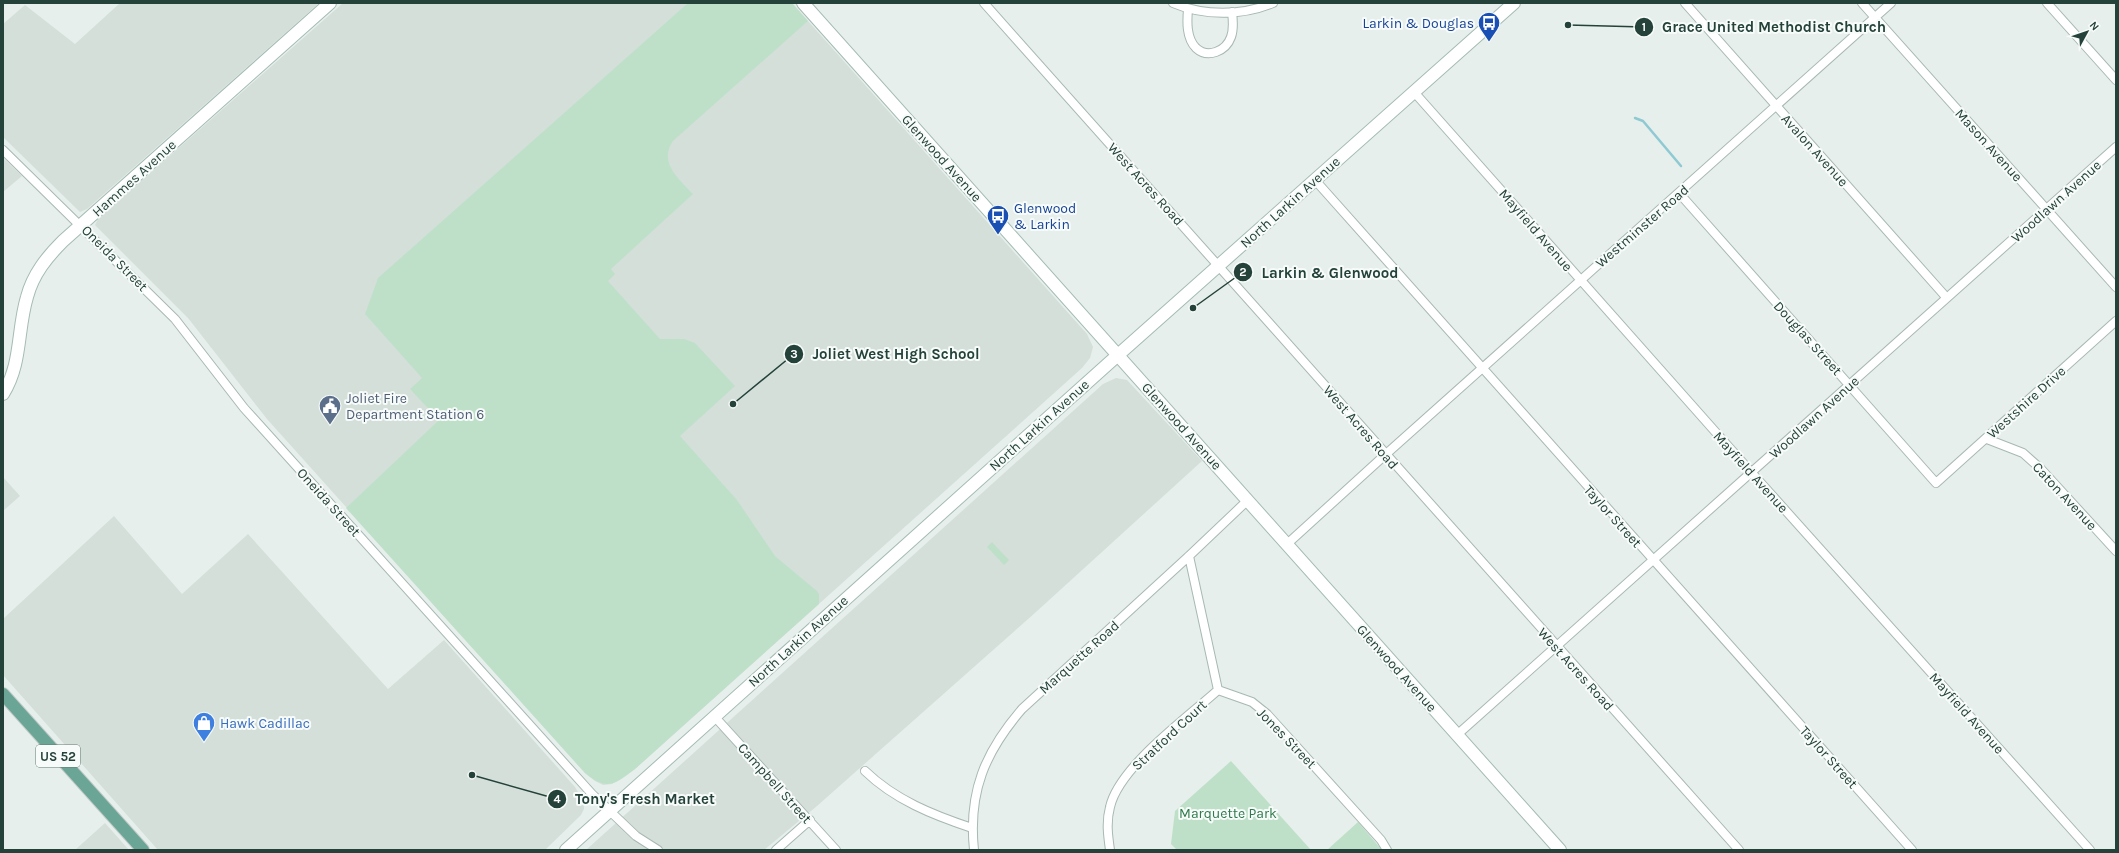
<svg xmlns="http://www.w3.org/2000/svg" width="2119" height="853" viewBox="0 0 2119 853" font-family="Karla,sans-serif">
<rect width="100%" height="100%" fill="#e6efeb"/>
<path fill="#d4dfda" d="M 120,3 L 319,3 L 87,209 L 80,212 L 3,137 L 3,24 L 25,5 L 75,44 Z
M 343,3 L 792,3 L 1087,334 L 1093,347 L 1090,358 L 1082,368 L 635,769 L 612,784 L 603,785 L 595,781 L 585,773 L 267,419 L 188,318 L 95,225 L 98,219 Z
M 3,158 L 22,176 L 3,192 Z
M 1116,378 L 1127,380 L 1202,461 L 1036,612 L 817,806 L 764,850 L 586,850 L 1103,384 Z
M 3,477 L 20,496 L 3,511 Z
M 114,516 L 182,594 L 248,534 L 388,689 L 444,640 L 575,787 L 584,802 L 584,809 L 581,815 L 545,850 L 158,850 L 3,675 L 3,619 Z
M 105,823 L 129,850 L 75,850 Z"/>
<path fill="#bfe0c8" d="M 688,3 L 792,3 L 808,21 L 673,141 C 658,162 679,179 693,194 L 611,269 L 615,274 L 608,281 L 660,339 L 684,339 L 695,343 L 735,386 L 680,436 L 737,500 L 775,556 L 817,591 L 819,594 L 819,604 L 635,769 C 614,785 607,791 585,773 L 346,508 L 439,420 L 410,389 L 422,378 L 365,314 L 378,278 Z
M 992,542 L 1009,560 L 1004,565 L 987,547 Z
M 1231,761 L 1311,850 L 1177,850 L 1171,844 L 1175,811 Z
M 1358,822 L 1382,850 L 1327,850 Z"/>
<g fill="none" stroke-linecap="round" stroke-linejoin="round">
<path stroke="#8ec9d4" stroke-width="2.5" d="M 1635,118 L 1643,121 L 1681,166"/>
<g stroke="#a8b8b2" stroke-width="10">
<path id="street" d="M 984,3 L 1739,850
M 1173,3 C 1203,16 1242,16 1273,3
M 1685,3 L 1946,297
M 1862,3 L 2116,287
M 2047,3 L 2116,80
M 1188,9 C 1187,21 1186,38 1196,48 C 1208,59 1226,51 1231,37 C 1234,29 1233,20 1232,12
M 1414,92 L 1751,472 L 2090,850
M 3,150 L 175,319 L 244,408 L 592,794 L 636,836 L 658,850
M 1315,180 L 1912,850
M 1679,193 L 1936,483 L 2116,321
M 1987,439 L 2023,453 L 2041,469 L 2116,551
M 1286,545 L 1385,455 L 1891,3
M 1189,556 L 1218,690
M 1218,690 L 1252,702 L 1267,714 L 1381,840 L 1387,850
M 714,716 L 836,850
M 1458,734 L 2116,147
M 865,771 C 895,800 933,815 972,828
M 776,850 L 810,820
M 974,850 C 968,792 985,752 1022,709 L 1189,556 L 1248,500
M 1110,850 C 1108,836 1106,822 1110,807 C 1119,767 1187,718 1218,690"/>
</g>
<g stroke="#a4bbb3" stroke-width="14">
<path id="secondary" d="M 803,3 L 1560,850
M 3,394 C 22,364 17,330 27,297 C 33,274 47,257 63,241 L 330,3
M 566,850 L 1109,363 L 1514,3"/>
</g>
<g stroke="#c2cac8" stroke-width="14">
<path id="primary" d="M 3,694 L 143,850"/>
</g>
<use href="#street" stroke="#fff" stroke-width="8"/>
<use href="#secondary" stroke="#fff" stroke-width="12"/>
<use href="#primary" stroke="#6aa596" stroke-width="12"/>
</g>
<defs>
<g id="bus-pin" transform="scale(1.15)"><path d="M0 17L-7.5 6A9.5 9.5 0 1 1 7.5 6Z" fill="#1a4fb4" stroke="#f7fbf9"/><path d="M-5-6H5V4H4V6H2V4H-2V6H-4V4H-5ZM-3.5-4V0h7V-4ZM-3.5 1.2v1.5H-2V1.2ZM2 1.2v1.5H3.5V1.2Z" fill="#fff"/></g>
<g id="civic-pin" transform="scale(1.15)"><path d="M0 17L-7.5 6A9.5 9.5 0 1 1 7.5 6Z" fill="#5c6f8a" stroke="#f7fbf9"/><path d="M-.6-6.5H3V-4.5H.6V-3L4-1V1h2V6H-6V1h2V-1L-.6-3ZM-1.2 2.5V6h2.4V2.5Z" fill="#fff"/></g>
<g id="shop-pin" transform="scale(1.15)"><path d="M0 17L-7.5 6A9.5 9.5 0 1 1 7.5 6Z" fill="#3f7fe0" stroke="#f7fbf9"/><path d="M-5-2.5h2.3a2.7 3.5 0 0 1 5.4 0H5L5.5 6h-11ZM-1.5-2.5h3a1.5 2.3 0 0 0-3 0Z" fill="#fff"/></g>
</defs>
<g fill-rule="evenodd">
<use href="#bus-pin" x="1489" y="23"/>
<use href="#bus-pin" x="998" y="216"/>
<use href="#civic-pin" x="330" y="406"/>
<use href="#shop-pin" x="204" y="723"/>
</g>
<g text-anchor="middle" stroke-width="4" stroke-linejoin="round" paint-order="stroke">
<rect fill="#f7fbf9" stroke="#637a73" stroke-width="1" x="36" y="745" width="44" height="22" rx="3"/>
<g font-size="13" font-weight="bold" fill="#24423a">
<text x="58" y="761">US 52</text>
</g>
<g font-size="14" fill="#164399" stroke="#f7fbf9" text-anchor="end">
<text x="1474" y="28">Larkin &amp; Douglas</text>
<text x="1014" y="213" text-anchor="start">Glenwood<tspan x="1014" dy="16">&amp; Larkin</tspan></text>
</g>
<g font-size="14" fill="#24423a" stroke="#f7fbf9">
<text transform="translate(1989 145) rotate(48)" y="5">Mason Avenue</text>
<text transform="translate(1815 150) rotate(48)" y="5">Avalon Avenue</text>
<text transform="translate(942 158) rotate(48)" y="5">Glenwood Avenue</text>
<text transform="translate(134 178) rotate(-42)" y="5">Hammes Avenue</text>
<text transform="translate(1146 184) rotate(48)" y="5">West Acres Road</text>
<text transform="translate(2056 201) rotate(-42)" y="5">Woodlawn Avenue</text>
<text transform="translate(1290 202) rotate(-42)" y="5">North Larkin Avenue</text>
<text transform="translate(1642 226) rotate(-41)" y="5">Westminster Road</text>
<text transform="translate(1536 230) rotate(49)" y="5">Mayfield Avenue</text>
<text transform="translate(115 258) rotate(45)" y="5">Oneida Street</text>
<text transform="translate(1808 338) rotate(48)" y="5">Douglas Street</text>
<text transform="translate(2026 402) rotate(-42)" y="5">Westshire Drive</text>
<text transform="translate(1814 417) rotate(-42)" y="5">Woodlawn Avenue</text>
<text transform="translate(1039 425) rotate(-42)" y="5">North Larkin Avenue</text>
<text transform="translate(1182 426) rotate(48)" y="5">Glenwood Avenue</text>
<text transform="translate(1361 427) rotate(49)" y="5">West Acres Road</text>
<text transform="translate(1751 472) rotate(48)" y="5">Mayfield Avenue</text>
<text transform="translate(2065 496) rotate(47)" y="5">Caton Avenue</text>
<text transform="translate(329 502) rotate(48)" y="5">Oneida Street</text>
<text transform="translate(1613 516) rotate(48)" y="5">Taylor Street</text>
<text transform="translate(798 641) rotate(-42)" y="5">North Larkin Avenue</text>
<text transform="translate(1079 657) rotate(-42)" y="5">Marquette Road</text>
<text transform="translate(1397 668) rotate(48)" y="5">Glenwood Avenue</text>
<text transform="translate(1576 669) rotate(48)" y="5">West Acres Road</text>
<text transform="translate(1967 713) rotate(48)" y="5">Mayfield Avenue</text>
<text transform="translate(1169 735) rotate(-43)" y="5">Stratford Court</text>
<text transform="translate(1287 738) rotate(46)" y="5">Jones Street</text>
<text transform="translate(1829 757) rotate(48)" y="5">Taylor Street</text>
<text transform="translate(775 783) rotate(48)" y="5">Campbell Street</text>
</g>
<g font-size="14" fill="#4e5e75" stroke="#f7fbf9" text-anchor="start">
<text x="346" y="403">Joliet Fire<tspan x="346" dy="16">Department Station 6</tspan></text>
</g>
<g font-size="14" fill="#366cbe" stroke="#f7fbf9" text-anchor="start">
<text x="220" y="728">Hawk Cadillac</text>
</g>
<g font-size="14" fill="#2d7a4b" stroke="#f7fbf9">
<text x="1228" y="818">Marquette Park</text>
</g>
</g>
<path fill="none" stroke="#24423a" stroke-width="1.5" d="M1568 25L1644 27M1193 308L1243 272M733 404L794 354M472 775L557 799"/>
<g fill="#24423a" stroke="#f7fbf9" stroke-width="1.5">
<circle cx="1568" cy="25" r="4"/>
<circle cx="1193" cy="308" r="4"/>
<circle cx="733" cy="404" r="4"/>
<circle cx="472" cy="775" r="4"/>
<circle cx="1644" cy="27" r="10"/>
<circle cx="1243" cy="272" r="10"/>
<circle cx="794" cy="354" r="10"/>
<circle cx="557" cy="799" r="10"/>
</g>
<g font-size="12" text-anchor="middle" font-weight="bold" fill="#fff">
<text x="1644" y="31">1</text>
<text x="1243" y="276">2</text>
<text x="794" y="358">3</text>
<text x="557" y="803">4</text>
</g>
<g font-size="15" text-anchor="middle" font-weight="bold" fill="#24423a" stroke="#f7fbf9" stroke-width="4" stroke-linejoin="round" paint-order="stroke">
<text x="1774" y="32">Grace United Methodist Church</text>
<text x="1330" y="278">Larkin &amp; Glenwood</text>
<text x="896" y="359">Joliet West High School</text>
<text x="645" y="804">Tony's Fresh Market</text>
</g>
<rect width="2119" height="853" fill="none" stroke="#24423a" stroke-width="8"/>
<g transform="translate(2087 32) rotate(50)" stroke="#f7fbf9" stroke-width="3" paint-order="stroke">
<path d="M0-3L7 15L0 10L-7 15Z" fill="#24423a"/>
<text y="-6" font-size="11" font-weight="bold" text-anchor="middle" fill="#24423a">N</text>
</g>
</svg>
